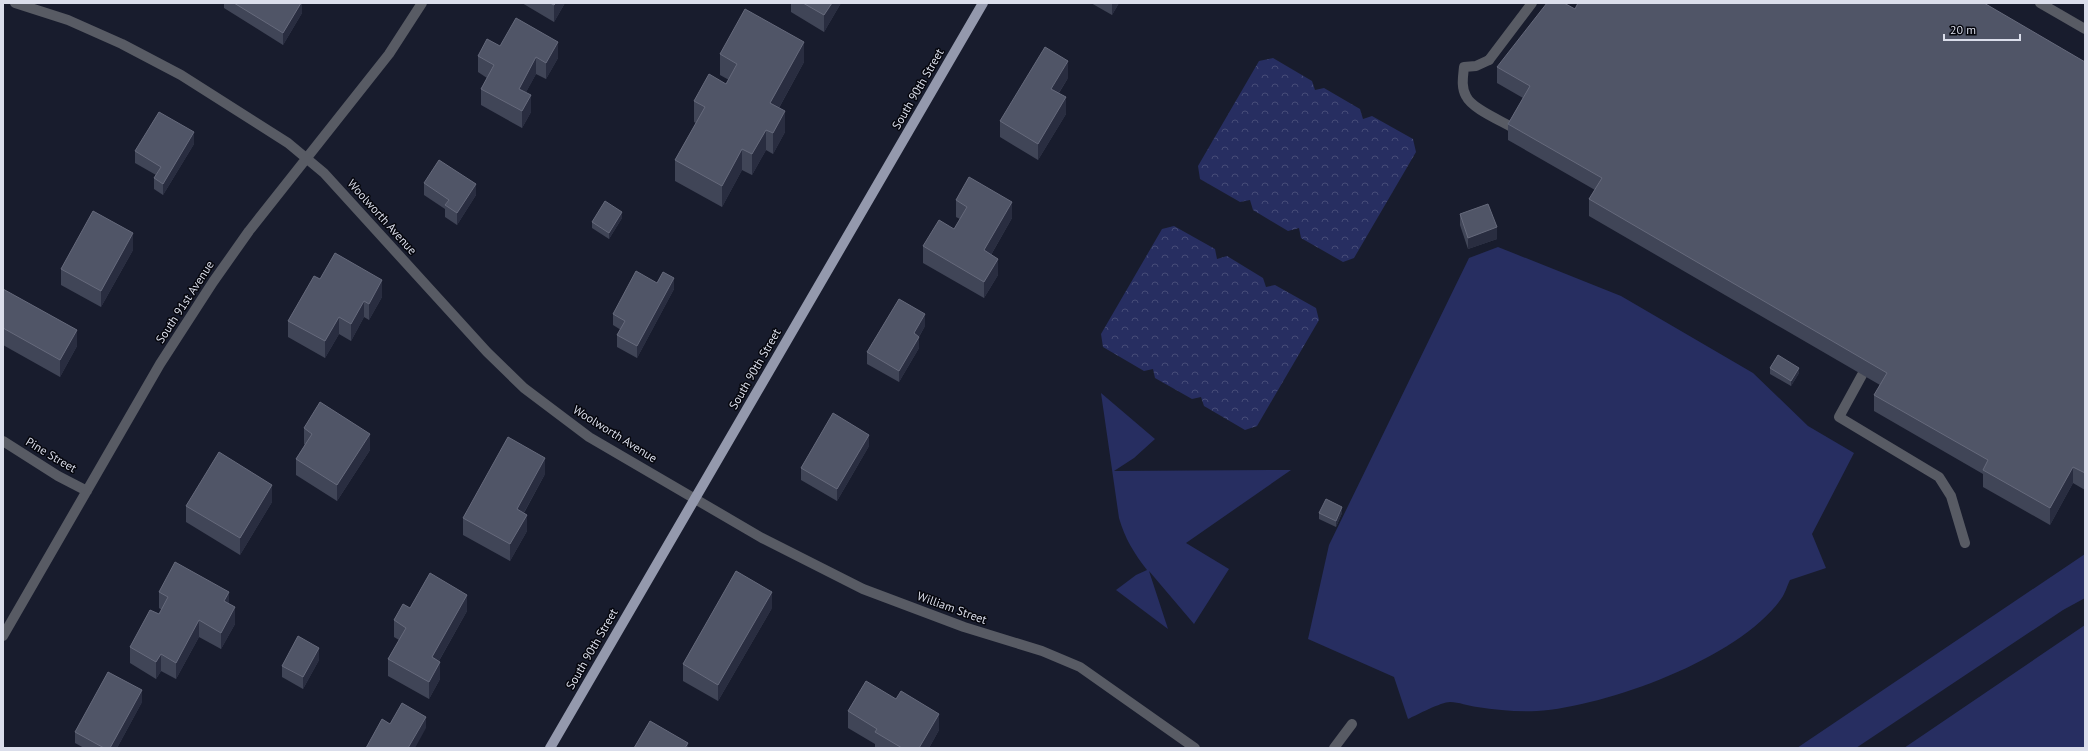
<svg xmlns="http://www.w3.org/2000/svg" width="2088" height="751" viewBox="0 0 2088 751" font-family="'PT Sans',sans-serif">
<defs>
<pattern id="forest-crowns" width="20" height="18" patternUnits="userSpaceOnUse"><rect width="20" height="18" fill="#272e61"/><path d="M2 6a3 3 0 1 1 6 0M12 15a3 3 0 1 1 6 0" fill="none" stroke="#464c78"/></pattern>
</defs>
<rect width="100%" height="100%" fill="#181c2d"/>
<path fill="#272e61" d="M 1498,247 L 1621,296 L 1753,373 L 1808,426 L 1854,453 L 1812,534 L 1826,568 L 1790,580 C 1787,586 1785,594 1781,599 C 1739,658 1608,706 1537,711 C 1517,712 1497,710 1477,707 C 1468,706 1459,702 1450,702 C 1441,702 1417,715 1408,719 L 1394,677 L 1308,639 L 1329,545 L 1469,258 Z
M 1101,393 L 1155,439 L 1134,458 L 1114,471 L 1291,470 L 1186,543 L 1229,569 L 1194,624 L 1149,571 L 1168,629 L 1116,590 L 1136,575 L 1147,570 C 1134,553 1125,539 1119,518 Z
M 2085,554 L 2085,598 L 2063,610 L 1856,748 L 1797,748 Z
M 2085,625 L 2085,748 L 1904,748 Z"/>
<path fill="url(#forest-crowns)" d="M 1273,58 L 1312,81 L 1315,90 L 1324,88 L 1360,109 L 1363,119 L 1372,116 L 1413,139 L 1416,152 L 1354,258 L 1343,262 L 1301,238 L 1299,228 L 1288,231 L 1253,210 L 1250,200 L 1240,202 L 1200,179 L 1198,166 L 1259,61 Z
M 1174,226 L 1215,249 L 1217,259 L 1227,256 L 1263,278 L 1266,287 L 1275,285 L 1316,308 L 1319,320 L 1257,426 L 1245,430 L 1204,406 L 1201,397 L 1192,399 L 1155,378 L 1153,369 L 1144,371 L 1103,347 L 1101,334 L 1162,229 Z"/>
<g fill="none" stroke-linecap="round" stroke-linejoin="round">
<path stroke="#585b64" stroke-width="10" d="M 2040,3 L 2085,29
M 1489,60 L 1476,66 L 1464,67 C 1463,77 1461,87 1466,96 C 1472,109 1502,121 1515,129
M 1862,375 L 1839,417 L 1939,477 L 1951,496 L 1965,543
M 1334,748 L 1352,724"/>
<path stroke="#585b64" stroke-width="10" d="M 15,3 L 68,20 L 122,44 L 181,75 L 288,143 L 324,173 L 487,352 L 524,388 L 589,437 L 762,538 L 863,589 L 964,627 L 1042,651 L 1080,667 L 1195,748
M 1489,60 L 1532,3
M 3,441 L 58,476 L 87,491
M 3,636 L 160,364 L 213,282 L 249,231 L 389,54 L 422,3"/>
<path stroke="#9499ad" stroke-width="10" d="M 550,748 L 983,3"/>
</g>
<path fill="#404557" d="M 224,3 L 302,3 L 302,13 L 283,45 L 224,8 Z
M 522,3 L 565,3 L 554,22 Z
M 791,3 L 841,3 L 824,32 L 791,12 Z
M 1091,3 L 1119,3 L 1112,15 Z
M 1575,9 L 2085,62 L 2085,490 L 2073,483 L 2050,525 L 1983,487 L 1983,474 L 1874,411 L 1874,395 L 1880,385 L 1589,216 L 1589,199 L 1595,190 L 1508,140 L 1508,124 L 1523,98 L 1497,83 L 1497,67 Z
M 500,46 L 558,58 L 546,79 L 536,74 L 526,92 L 531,112 L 522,128 L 481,105 L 481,89 L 487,78 L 478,72 L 478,56 Z
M 720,54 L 804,62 L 779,108 L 785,132 L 773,154 L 766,150 L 752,175 L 742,170 L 722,207 L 675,181 L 675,160 L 696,123 L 694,122 L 694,101 L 726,84 L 729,80 L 720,75 Z
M 1068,78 L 1059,93 L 1066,114 L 1038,160 L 1000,137 L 1000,121 Z
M 194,144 L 163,195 L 154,189 L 154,178 L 156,175 L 135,163 L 135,151 Z
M 424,183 L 476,195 L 457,225 L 445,217 L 445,209 L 424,195 Z
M 956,200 L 1012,218 L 991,255 L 998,275 L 984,298 L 923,263 L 923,246 L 954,229 L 960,219 L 956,217 Z
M 1460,214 L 1497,239 L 1468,249 L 1460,225 Z
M 622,218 L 609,239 L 592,228 L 592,222 Z
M 133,250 L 101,307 L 61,285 L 61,269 Z
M 320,279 L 382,297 L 369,320 L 364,317 L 351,341 L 339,334 L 325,358 L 288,337 L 288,321 Z
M 657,283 L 674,289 L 637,358 L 617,347 L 617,335 L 621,330 L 613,325 L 613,314 Z
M 3,289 L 77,346 L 60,377 L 3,345 Z
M 925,326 L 919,337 L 919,348 L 899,382 L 867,364 L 867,352 Z
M 1770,368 L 1799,373 L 1791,386 L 1770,374 Z
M 304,428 L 370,450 L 337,501 L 296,475 L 296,459 L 305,445 L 304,444 Z
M 869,446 L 837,501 L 801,480 L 801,468 Z
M 545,474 L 524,513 L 527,531 L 510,561 L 463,535 L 463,518 Z
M 272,502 L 240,555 L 186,522 L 186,506 Z
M 1319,513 L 1342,513 L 1336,527 L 1319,519 Z
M 159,592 L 229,604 L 235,624 L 221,649 L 199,637 L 176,679 L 161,671 L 156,679 L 130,663 L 130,647 L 159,614 L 162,610 L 159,608 Z
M 410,608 L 467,611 L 439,661 L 440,679 L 429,699 L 388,676 L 388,659 L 399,640 L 394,637 L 394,620 Z
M 772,608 L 718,701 L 683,681 L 683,664 Z
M 319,660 L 303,689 L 282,677 L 282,666 Z
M 142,702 L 117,748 L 84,748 L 75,743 L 75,732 Z
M 848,711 L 939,730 L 929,748 L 875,748 L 875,744 L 848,728 Z"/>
<path fill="#292d40" d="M 301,3 L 302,3 L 302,13 L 283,45 L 283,33 Z
M 556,3 L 565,3 L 554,22 L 554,5 Z
M 832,3 L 841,3 L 824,32 L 824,15 Z
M 1112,3 L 1119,3 L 1112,15 Z
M 558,42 L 558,58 L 546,79 L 546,63 Z
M 804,42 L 804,62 L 770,124 L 770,103 Z
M 536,57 L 536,74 L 519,105 L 519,89 Z
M 1068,61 L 1068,78 L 1051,105 L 1051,89 Z
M 531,95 L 531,112 L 522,128 L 522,111 Z
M 1066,97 L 1066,114 L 1038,160 L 1038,144 Z
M 785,111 L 785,132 L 773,154 L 773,133 Z
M 766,130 L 766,150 L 752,175 L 752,154 Z
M 194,132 L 194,144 L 163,195 L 163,184 Z
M 742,149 L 742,170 L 722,207 L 722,186 Z
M 476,184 L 476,195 L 457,225 L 457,213 Z
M 1012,202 L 1012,218 L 984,267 L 984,250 Z
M 622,212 L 622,218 L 609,239 L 609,233 Z
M 1497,227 L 1497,239 L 1468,249 L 1468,238 Z
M 133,233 L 133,250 L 101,307 L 101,291 Z
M 998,259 L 998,275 L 984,298 L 984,282 Z
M 674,278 L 674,289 L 637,358 L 637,346 Z
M 382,280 L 382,297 L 369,320 L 369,304 Z
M 364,301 L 364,317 L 351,341 L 351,324 Z
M 925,314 L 925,326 L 914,345 L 914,333 Z
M 339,317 L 339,334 L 325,358 L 325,341 Z
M 77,330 L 77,346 L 60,377 L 60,360 Z
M 919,337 L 919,348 L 899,382 L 899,371 Z
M 1799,368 L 1799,373 L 1791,386 L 1791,381 Z
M 370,434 L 370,450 L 337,501 L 337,485 Z
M 869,435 L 869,446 L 837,501 L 837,489 Z
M 545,458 L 545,474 L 517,525 L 517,509 Z
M 2073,467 L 2073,483 L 2050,525 L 2050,508 Z
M 272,485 L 272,502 L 240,555 L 240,538 Z
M 1342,507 L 1342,513 L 1336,527 L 1336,521 Z
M 527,515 L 527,531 L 510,561 L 510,544 Z
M 229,592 L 229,609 L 224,601 Z
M 772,592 L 772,608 L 718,701 L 718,685 Z
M 467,595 L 467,611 L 432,673 L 432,657 Z
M 235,607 L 235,624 L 221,649 L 221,633 Z
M 199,620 L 199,637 L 176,679 L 176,663 Z
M 319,648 L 319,660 L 303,689 L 303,677 Z
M 161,654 L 161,671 L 156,679 L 156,662 Z
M 440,662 L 440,679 L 429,699 L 429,682 Z
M 142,690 L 142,702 L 117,748 L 110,748 Z
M 939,714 L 939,730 L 929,748 L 919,748 Z
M 426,717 L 426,728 L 415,748 L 408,748 Z
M 688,743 L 688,748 L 685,748 Z"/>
<path fill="#505567" stroke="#666a7c" d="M 234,3 L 301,3 L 283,33 Z
M 550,3 L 556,3 L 554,5 Z
M 803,3 L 832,3 L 824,15 Z
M 1547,3 L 1564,3 L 1575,9 L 1578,3 L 1984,3 L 2085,62 L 2085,473 L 2073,467 L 2050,508 L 1983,470 L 1988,460 L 1874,395 L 1887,373 L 1589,199 L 1602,178 L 1508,124 L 1530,86 L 1497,67 Z
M 745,9 L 804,42 L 770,103 L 785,111 L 773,133 L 766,130 L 752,154 L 742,149 L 722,186 L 675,160 L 705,107 L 694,101 L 709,74 L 726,84 L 737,64 L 720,54 Z
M 516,18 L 558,42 L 546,63 L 536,57 L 519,89 L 531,95 L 522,111 L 481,89 L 494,65 L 478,56 L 487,39 L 500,46 Z
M 1045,47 L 1068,61 L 1051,89 L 1066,97 L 1038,144 L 1000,121 Z
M 159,112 L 194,132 L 163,184 L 154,178 L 161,167 L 135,151 Z
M 439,160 L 476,184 L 457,213 L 445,205 L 449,200 L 424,183 Z
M 969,177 L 1012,202 L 984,250 L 998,259 L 984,282 L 923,246 L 939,220 L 954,229 L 967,207 L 956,200 Z
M 605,201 L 622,212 L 609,233 L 592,222 Z
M 1488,204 L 1497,227 L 1468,238 L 1460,214 Z
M 93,211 L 133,233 L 101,291 L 61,269 Z
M 335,253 L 382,280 L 369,304 L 364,301 L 351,324 L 339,317 L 325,341 L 288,321 L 314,276 L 320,279 Z
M 636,271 L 657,283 L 663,272 L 674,278 L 637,346 L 617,335 L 625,321 L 613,314 Z
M 3,289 L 77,330 L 60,360 L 3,328 Z
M 899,299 L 925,314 L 914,333 L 919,337 L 899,371 L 867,352 Z
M 1778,355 L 1799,368 L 1791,381 L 1770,368 Z
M 320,402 L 370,434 L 337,485 L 296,459 L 312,434 L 304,428 Z
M 833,413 L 869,435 L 837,489 L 801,468 Z
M 508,437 L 545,458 L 517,509 L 527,515 L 510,544 L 463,518 Z
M 219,452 L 272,485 L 240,538 L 186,506 Z
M 1326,499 L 1342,507 L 1336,521 L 1319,513 Z
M 175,562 L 229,592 L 224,601 L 235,607 L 221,633 L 199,620 L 176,663 L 161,654 L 156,662 L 130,647 L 150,610 L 159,614 L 168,597 L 159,592 Z
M 736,571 L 772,592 L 718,685 L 683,664 Z
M 430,573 L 467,595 L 432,657 L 440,662 L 429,682 L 388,659 L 406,628 L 394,620 L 403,604 L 410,608 Z
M 298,636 L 319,648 L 303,677 L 282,666 Z
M 108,672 L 142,690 L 110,748 L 104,748 L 75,732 Z
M 866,681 L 896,699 L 901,691 L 939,714 L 919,748 L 902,748 L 875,732 L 877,729 L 848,711 Z
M 402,703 L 426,717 L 408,748 L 366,748 L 382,719 L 390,724 Z
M 650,721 L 688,743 L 685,748 L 634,748 Z"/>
<g text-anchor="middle" stroke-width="3" stroke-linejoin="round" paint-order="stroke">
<g font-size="12" fill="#dbdeeb" stroke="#06070e">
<text transform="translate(918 89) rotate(-60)" y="4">South 90th Street</text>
<text transform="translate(382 217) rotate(48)" y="4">Woolworth Avenue</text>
<text transform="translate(185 302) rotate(-57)" y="4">South 91st Avenue</text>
<text transform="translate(755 369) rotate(-60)" y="4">South 90th Street</text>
<text transform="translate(615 434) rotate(32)" y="4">Woolworth Avenue</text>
<text transform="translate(51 455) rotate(31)" y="4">Pine Street</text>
<text transform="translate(952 608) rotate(20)" y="4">William Street</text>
<text transform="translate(592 649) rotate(-60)" y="4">South 90th Street</text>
</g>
</g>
<rect width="2088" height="751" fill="none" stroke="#dbdeeb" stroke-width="8"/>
<path d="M1944 34v6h76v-6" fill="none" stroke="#dbdeeb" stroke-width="2"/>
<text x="1950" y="34" font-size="12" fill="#dbdeeb" stroke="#06070e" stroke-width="3" paint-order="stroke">20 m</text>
</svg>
